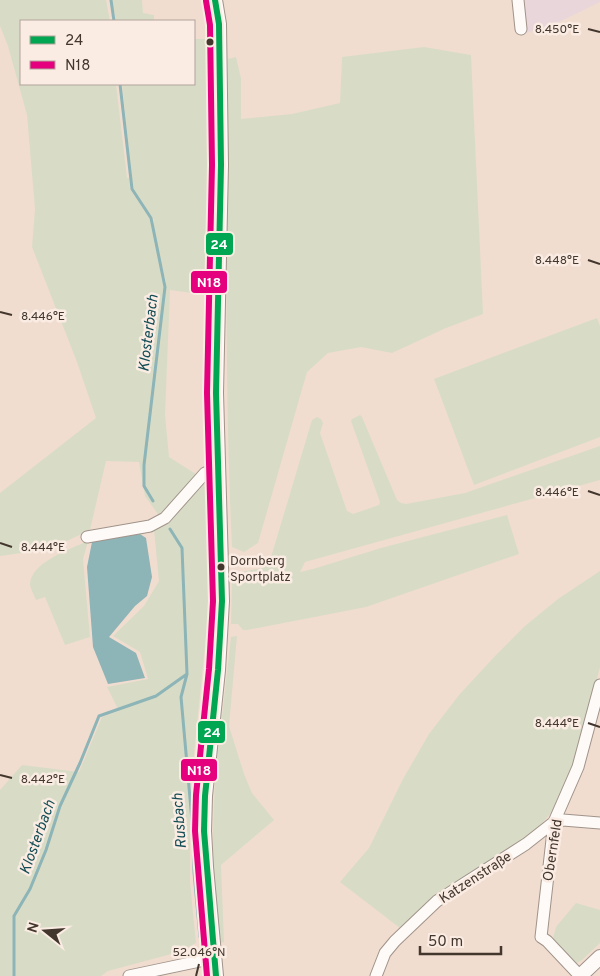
<svg xmlns="http://www.w3.org/2000/svg" width="600" height="976" viewBox="0 0 600 976" font-family="Overpass,sans-serif">
<rect width="100%" height="100%" fill="#f0ddd0"/>
<path fill="#e9d6da" d="M 524,0 L 600,0 L 600,2 L 557,23 L 526,33 Z"/>
<path fill="#d8dcc6" d="M 0,0 L 106,0 L 110,21 L 21,21 L 21,84 L 116,84 L 127,178 L 129,178 L 130,189 L 151,220 L 152,228 L 165,289 L 166,282 L 153,229 L 154,220 L 133,189 L 122,84 L 194,84 L 194,39 L 209,39 L 211,88 L 208,295 L 170,290 L 165,415 L 169,457 L 199,476 L 160,517 L 145,496 L 139,462 L 106,461 L 90,530 L 50,549 L 0,556 L 0,493 L 96,418 L 77,362 L 32,247 L 35,209 L 27,115 L 8,46 L 0,26 Z
M 112,0 L 142,0 L 143,13 L 154,15 L 154,21 L 116,21 Z
M 424,47 L 471,55 L 483,314 L 446,328 L 392,353 L 361,347 L 328,353 L 307,372 L 258,543 L 244,552 L 232,547 C 224,384 227,222 228,59 L 236,57 L 241,78 L 241,119 L 292,114 L 340,103 L 342,57 Z
M 597,318 L 600,326 L 600,437 L 474,485 L 434,379 Z
M 360,415 L 362,417 L 397,500 L 401,503 L 406,504 L 465,493 L 600,446 L 600,480 L 305,562 L 300,572 L 313,569 L 381,548 L 507,515 L 519,554 L 366,607 L 247,630 L 243,630 L 238,624 L 231,624 L 232,579 L 235,573 L 263,568 L 269,564 L 312,420 L 317,417 L 321,419 L 323,423 L 320,433 L 347,511 L 353,514 L 379,505 L 380,502 L 351,421 L 352,419 Z
M 205,480 L 207,481 L 209,608 L 190,792 L 190,882 L 196,943 L 179,952 L 108,971 L 101,976 L 0,976 L 0,790 L 22,765 L 79,772 L 102,717 L 119,711 L 107,687 L 148,679 L 140,652 L 113,636 L 144,606 L 159,581 L 154,530 Z
M 88,541 L 83,559 L 90,637 L 65,645 L 45,597 L 36,600 C 34,595 31,590 30,585 C 30,562 71,549 88,541 Z
M 600,571 L 600,667 L 577,757 L 560,802 L 539,827 L 400,928 L 340,882 L 369,848 L 403,779 L 429,734 L 459,695 L 496,655 L 525,626 L 558,599 Z
M 237,636 L 229,726 L 244,774 L 252,793 L 274,820 L 221,865 L 224,942 L 220,943 L 212,866 L 213,831 L 215,778 L 231,637 Z
M 576,903 L 600,910 L 600,943 L 582,960 L 575,964 L 553,938 L 556,927 Z"/>
<path fill="#8db4b7" d="M 140,534 L 146,538 L 152,577 L 147,596 L 135,606 L 109,637 L 136,653 L 145,678 L 108,684 L 93,647 L 87,567 L 92,542 Z"/>
<g fill="none" stroke-linecap="round" stroke-linejoin="round">
<path stroke="#8db4b7" stroke-width="3" d="M 111,0 L 114,21
M 120,84 L 132,189 L 151,218 L 165,287 L 144,465 L 144,486 L 153,501
M 187,674 L 181,697 L 193,832 L 194,872 L 200,937
M 14,976 L 14,916 L 30,889 L 46,850 L 60,806 L 80,763 L 99,716 L 156,696 L 187,674 L 182,548 L 170,529"/>
<g stroke="#a19389" stroke-width="13">
<path id="minor" d="M 518,0 L 521,29
M 87,537 L 150,526 L 165,518 L 205,473 L 210,471 L 218,470
M 129,976 L 214,958
M 376,976 L 385,953 L 395,941 L 437,901 L 526,844 L 554,822 L 563,820 L 600,823
M 580,976 L 547,941 L 541,937 L 554,822 L 578,767 L 600,685"/>
</g>
<g stroke="#a19389" stroke-width="16">
<path id="tertiary" d="M 215,0 L 219,24 L 220,94 L 221,165 L 216,393 L 222,601 L 218,670 L 205,796 L 204,831 L 206,867 L 216,976
M 580,976 L 600,957"/>
</g>
<use href="#minor" stroke="#fdfaf8" stroke-width="11"/>
<use href="#tertiary" stroke="#fdfaf8" stroke-width="14"/>
<g stroke="#faece3" stroke-width="10">
<path id="bus-1" d="M 215,0 L 219,24 L 221,165 L 216,393 L 222,601 L 218,670 L 205,796 L 204,831 L 216,976"/>
</g>
<g stroke="#faece3" stroke-width="10">
<path id="bus-2" d="M 206,1 L 210,25 L 212,165 L 207,393 L 213,601 L 209,669 L 196,795 L 195,831 L 207,976"/>
</g>
<use href="#bus-1" stroke="#00a651" stroke-width="6"/>
<use href="#bus-2" stroke="#e5007d" stroke-width="6"/>
</g>
<path fill="none" stroke="#43362d" stroke-width="2" d="M 588,29 L 600,32M 588,260 L 600,264M 0,312 L 12,315M 588,491 L 600,495M 0,543 L 12,547M 588,723 L 600,727M 0,775 L 12,778M 196,976 L 199,964"/>
<g fill="#43362d" stroke="#faece3" stroke-width="2">
<circle cx="210" cy="42" r="4.5"/>
<circle cx="221" cy="567" r="4.5"/>
</g>
<g text-anchor="middle" stroke-width="5" stroke-linejoin="round" paint-order="stroke">
<g font-size="13" fill="#43362d" stroke="#faece3" text-anchor="start">
<text x="230" y="565">Dornberg<tspan x="230" dy="16">Sportplatz</tspan></text>
</g>
<g font-size="14" fill="#43362d" stroke="#faece3">
<text transform="translate(552 850) rotate(-81)" y="5">Obernfeld</text>
<text transform="translate(475 877) rotate(-33)" y="5">Katzenstraße</text>
</g>
<g font-size="15" font-style="italic" fill="#144d55" stroke="#faece3">
<text transform="translate(148 333) rotate(-83)" y="5">Klosterbach</text>
<text transform="translate(179 821) rotate(-94)" y="5">Rusbach</text>
<text transform="translate(37 837) rotate(-70)" y="5">Klosterbach</text>
</g>
</g>
<g font-size="12" text-anchor="middle" fill="#43362d" stroke="#faece3" stroke-width="5" stroke-linejoin="round" paint-order="stroke">
<text x="557" y="33">8.450°E</text>
<text x="557" y="264">8.448°E</text>
<text x="43" y="320">8.446°E</text>
<text x="557" y="496">8.446°E</text>
<text x="43" y="551">8.444°E</text>
<text x="557" y="727">8.444°E</text>
<text x="43" y="783">8.442°E</text>
<text x="199" y="956">52.046°N</text>
</g>
<g stroke="#faece3" stroke-width="2">
<rect x="205" y="232" width="29" height="24" rx="5" fill="#00a651"/>
<rect x="190" y="270" width="38" height="24" rx="5" fill="#e5007d"/>
<rect x="197" y="720" width="29" height="24" rx="5" fill="#00a651"/>
<rect x="180" y="758" width="38" height="24" rx="5" fill="#e5007d"/>
</g>
<g font-size="14" text-anchor="middle" font-weight="bold" fill="#fff">
<text x="219" y="249">24</text>
<text x="209" y="287">N18</text>
<text x="212" y="737">24</text>
<text x="199" y="775">N18</text>
</g>
<rect x="20" y="20" width="175" height="65" fill="#faece3" stroke="#b1a39a"/>
<rect x="30" y="36" width="25" height="8" fill="#00a651" stroke="#b1a39a"/>
<text x="65" y="45" font-size="15" fill="#43362d">24</text>
<rect x="30" y="61" width="25" height="8" fill="#e5007d" stroke="#b1a39a"/>
<text x="65" y="70" font-size="15" fill="#43362d">N18</text>
<g transform="translate(45 931) rotate(287)" stroke="#faece3" stroke-width="4" paint-order="stroke">
<path d="M0-4L9 19L0 12L-9 19Z" fill="#43362d"/>
<text y="-8" font-size="14" font-weight="bold" text-anchor="middle" fill="#43362d">N</text>
</g>
<path d="M420 946v8h81v-8" fill="none" stroke="#43362d" stroke-width="2.5"/>
<text x="428" y="946" font-size="15" fill="#43362d" stroke="#faece3" stroke-width="4" paint-order="stroke">50 m</text>
</svg>
